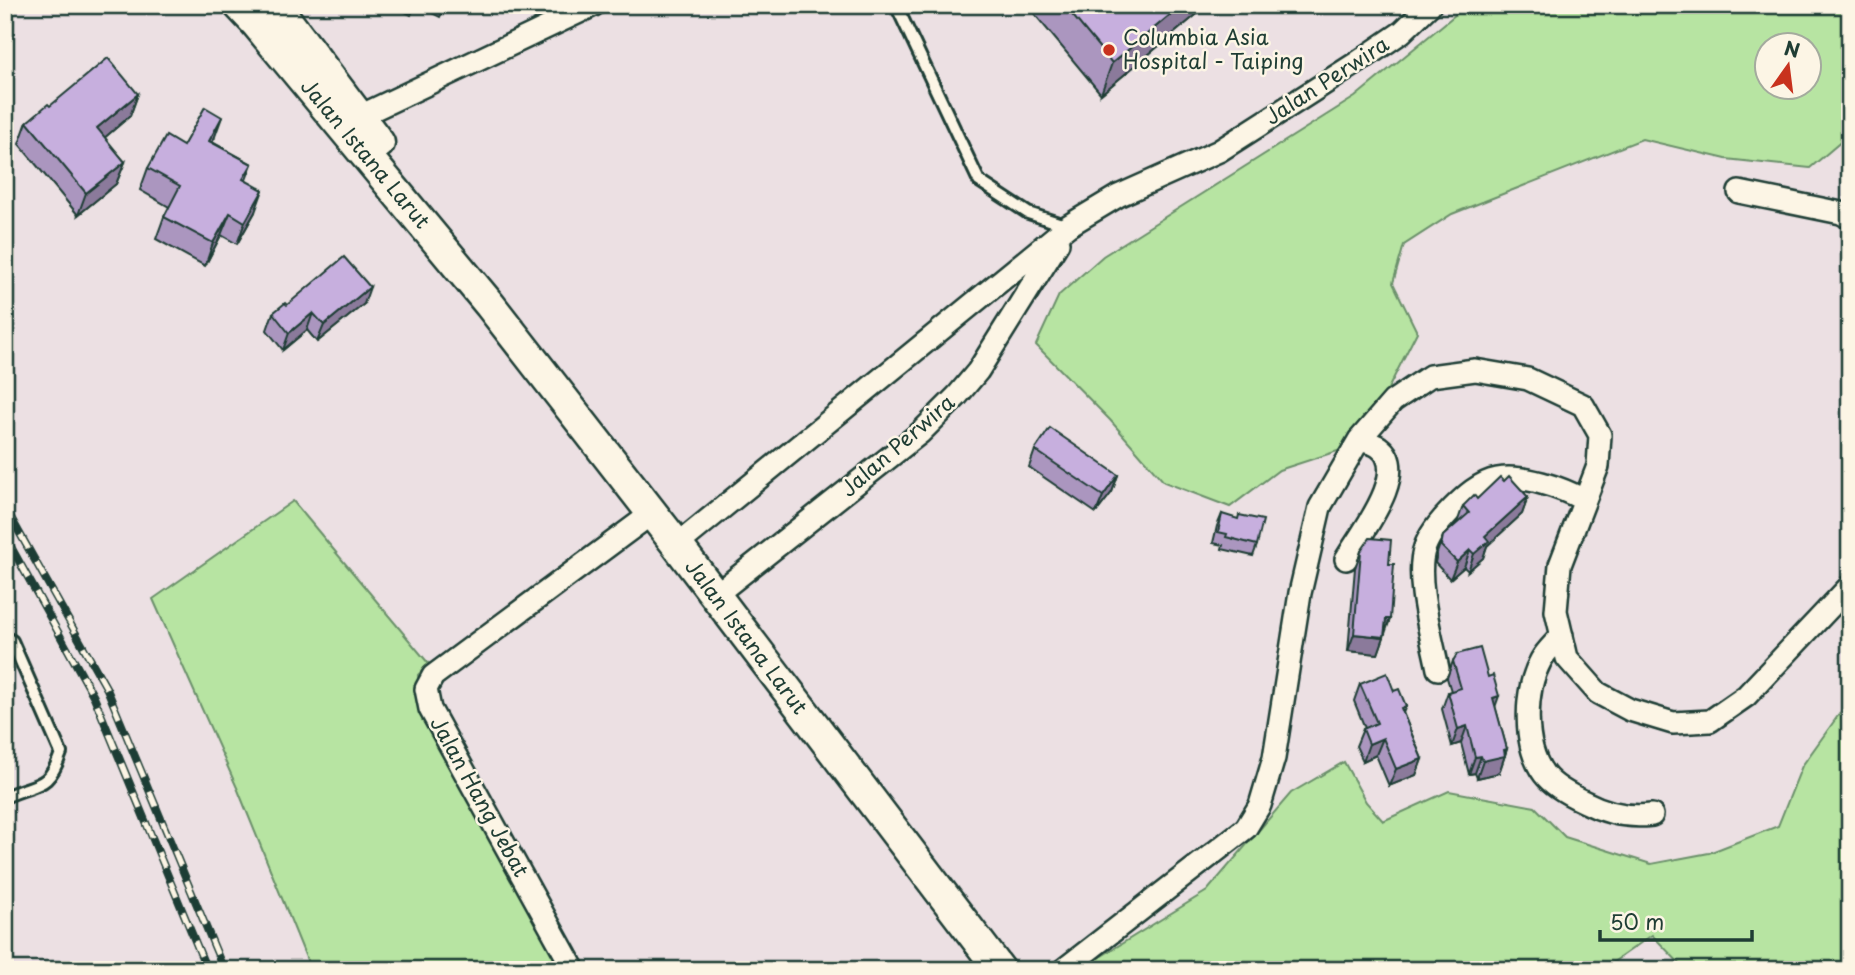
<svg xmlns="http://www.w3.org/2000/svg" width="1855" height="975" viewBox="0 0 1855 975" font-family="'Playpen Sans',sans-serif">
<rect width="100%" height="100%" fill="#ece0e3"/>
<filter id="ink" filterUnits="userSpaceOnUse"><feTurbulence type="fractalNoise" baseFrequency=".0143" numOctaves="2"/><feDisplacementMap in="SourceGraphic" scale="14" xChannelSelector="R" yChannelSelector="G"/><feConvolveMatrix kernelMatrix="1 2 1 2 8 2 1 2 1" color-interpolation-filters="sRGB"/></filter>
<g filter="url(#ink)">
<path fill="#b7e4a2" stroke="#6b906b" stroke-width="2" fill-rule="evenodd" d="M 1467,5 L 1850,5 L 1850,134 L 1810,168 L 1726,159 L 1642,139 L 1452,214 L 1404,245 L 1393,283 L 1417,332 L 1387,391 L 1344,449 L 1279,470 L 1230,507 L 1164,482 L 1110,420 L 1036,345 L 1059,295 L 1103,256 L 1355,97 ZM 1768,46 L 1810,46 L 1810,88 L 1768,88 Z
M 293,501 L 429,664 L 418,675 L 419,703 L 570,970 L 311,970 L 238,790 L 153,599 Z
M 1850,699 L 1850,970 L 1686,970 L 1652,935 L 1602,970 L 1079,970 L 1207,891 L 1291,793 L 1344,762 L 1366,802 L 1383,821 L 1449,791 L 1535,807 L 1565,837 L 1651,864 L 1709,853 L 1778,826 L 1802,766 Z"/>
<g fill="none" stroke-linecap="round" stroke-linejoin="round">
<g stroke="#1f3d34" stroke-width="16">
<path id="service" d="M 896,5 L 979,181 L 1028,213 L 1068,226
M 5,637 L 12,641 L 61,753 C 48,791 37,782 5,797"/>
</g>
<g stroke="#1f3d34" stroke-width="26">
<path id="minor" d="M 360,116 L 594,5
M 1739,192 L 1841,213 L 1850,218
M 677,545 L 1068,226 L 1118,196 L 1219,151 L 1358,62 L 1402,32 L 1430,5
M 1346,559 C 1359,536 1412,471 1379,447 C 1374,443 1365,442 1359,440
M 714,596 L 920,433 L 957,396 L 978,371 L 1058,243
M 1562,635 C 1555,643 1546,651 1541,660 C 1524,691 1523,746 1544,774 C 1553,786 1572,796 1585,802 C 1606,813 1628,818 1652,815
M 1438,669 C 1432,638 1414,577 1425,547 C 1430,533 1442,519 1453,508 C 1464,497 1480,482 1497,479 C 1523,474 1562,488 1584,500
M 574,970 L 430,709 L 426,689 L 433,676 L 651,514
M 1063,970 L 1246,828 L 1260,805 L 1274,758 L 1300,593 L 1320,507 L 1359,440 L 1393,401 L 1430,376 L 1475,370 L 1528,379 L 1583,405 L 1600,435 L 1598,466 L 1560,565 L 1556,611 L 1567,658 L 1598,693 L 1630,710 L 1673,723 L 1710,721 L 1746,696 L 1850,586"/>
</g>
<g stroke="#1f3d34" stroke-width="35">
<path id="secondary" d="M 239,5 L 256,23 L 490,305 L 677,545 L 1000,970
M 275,5 L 379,143"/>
</g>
<use href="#service" stroke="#fcf5e5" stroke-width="10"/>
<use href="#minor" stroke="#fcf5e5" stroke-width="21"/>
<use href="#secondary" stroke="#fcf5e5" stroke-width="30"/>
<g stroke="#1f3d34" stroke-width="8">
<path id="rail" d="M 5,507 L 107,689 L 224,970
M 5,536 L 94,697 L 207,970"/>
</g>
<use href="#rail" stroke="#fcf5e5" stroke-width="5" stroke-dasharray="16" stroke-linecap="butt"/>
</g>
<path fill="#ab96bf" stroke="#1f3d34" stroke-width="2" d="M 391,5 L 446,5 L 440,17 L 416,5 L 411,15 Z
M 1027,5 L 1208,5 L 1101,94 Z
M 138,94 L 130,116 L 104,138 L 125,162 L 116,184 L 78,215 L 19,144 L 27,122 L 50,106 Z
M 214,139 L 212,142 L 252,164 L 246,180 L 255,212 L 237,244 L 221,235 L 205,266 L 156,239 L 164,217 L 169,207 L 140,190 L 148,168 L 183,146 Z
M 364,304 L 317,342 L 307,330 L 283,350 L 267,330 L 273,313 L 287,305 Z
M 1035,450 L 1118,475 L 1112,492 L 1096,513 L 1029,467 Z
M 1504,481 L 1528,497 L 1522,514 L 1487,546 L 1483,558 L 1468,571 L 1464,567 L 1450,579 L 1435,563 L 1437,553 L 1443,536 L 1457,523 L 1463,506 L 1477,499 Z
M 1222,514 L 1257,545 L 1253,556 L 1222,549 L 1223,545 L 1213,543 L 1217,526 Z
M 1361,551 L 1389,564 L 1390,619 L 1378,654 L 1348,651 L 1355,568 Z
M 1453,661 L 1495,706 L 1507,749 L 1499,773 L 1477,778 L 1475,773 L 1469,774 L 1461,743 L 1452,746 L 1442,709 L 1448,692 L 1451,691 L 1447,678 Z
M 1360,684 L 1394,691 L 1406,706 L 1403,713 L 1422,759 L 1416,775 L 1389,786 L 1376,755 L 1363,761 L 1356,746 L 1363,729 L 1365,728 L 1354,701 Z"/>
<path fill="#8b7a9b" stroke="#1f3d34" stroke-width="2" d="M 1182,5 L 1208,5 L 1101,94 L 1112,63 Z
M 138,94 L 130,116 L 89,151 L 97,128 Z
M 222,117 L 214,139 L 201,163 L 209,141 Z
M 125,162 L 116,184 L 78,215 L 86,193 Z
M 263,190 L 255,212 L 237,244 L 245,222 Z
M 230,213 L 221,235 L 205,266 L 213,243 Z
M 370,287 L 364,304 L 317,342 L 324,325 Z
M 313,313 L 307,330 L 283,350 L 289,333 Z
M 1118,475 L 1112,492 L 1096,513 L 1103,496 Z
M 1528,497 L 1522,514 L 1487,546 L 1483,558 L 1468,571 L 1474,554 L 1485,536 Z
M 1470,550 L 1464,567 L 1450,579 L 1457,562 Z
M 1386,619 L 1390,619 L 1383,636 Z
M 1354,634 L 1384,637 L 1378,654 L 1348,651 Z
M 1499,696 L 1493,713 L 1493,698 Z
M 1467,726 L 1461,743 L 1452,746 L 1458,729 Z
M 1383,738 L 1376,755 L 1363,761 L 1369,744 Z
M 1507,749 L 1499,773 L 1477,778 L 1483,761 Z
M 1481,756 L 1475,773 L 1469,774 L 1475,757 Z
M 1422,759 L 1416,775 L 1389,786 L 1396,769 Z"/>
<path fill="#c7afde" stroke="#1f3d34" stroke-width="2" d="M 1064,5 L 1182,5 L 1112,63 Z
M 108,58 L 138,94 L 97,128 L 125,162 L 86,193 L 27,122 L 48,104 L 50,106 Z
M 205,107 L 222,117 L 209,141 L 252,164 L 243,179 L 263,190 L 245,222 L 230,213 L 213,243 L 164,217 L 180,186 L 148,168 L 166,136 L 183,146 Z
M 344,257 L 370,287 L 324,325 L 313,313 L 289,333 L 273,313 L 285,303 L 287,305 Z
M 1050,428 L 1118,475 L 1103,496 L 1035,450 Z
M 1509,476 L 1528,497 L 1485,536 L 1489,541 L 1474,554 L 1470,550 L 1457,562 L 1441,546 L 1443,536 L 1469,513 L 1463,506 L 1474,495 L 1477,499 L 1500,477 L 1504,481 Z
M 1222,514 L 1238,519 L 1239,515 L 1263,520 L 1257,545 L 1226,537 L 1227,534 L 1218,532 Z
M 1370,538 L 1391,540 L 1389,564 L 1394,564 L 1390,619 L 1386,619 L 1384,637 L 1354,634 L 1361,551 Z
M 1480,648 L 1488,677 L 1493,675 L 1499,696 L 1493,698 L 1507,749 L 1504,750 L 1505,756 L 1483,761 L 1481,756 L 1475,757 L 1467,726 L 1458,729 L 1448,692 L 1461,688 L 1453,661 L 1457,654 Z
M 1387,673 L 1394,691 L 1399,689 L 1406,706 L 1401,708 L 1422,759 L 1396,769 L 1383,738 L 1369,744 L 1363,729 L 1377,723 L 1360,684 Z"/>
</g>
<circle fill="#c8321e" stroke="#fcf5e5" stroke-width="2.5" cx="1109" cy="50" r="7"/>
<g text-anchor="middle" stroke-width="5" stroke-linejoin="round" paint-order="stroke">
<g font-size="21" fill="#1f3d34" stroke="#fcf5e5" text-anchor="start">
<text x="1123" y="45">Columbia Asia<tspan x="1123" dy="24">Hospital - Taiping</tspan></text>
</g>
<g font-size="21" fill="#1f3d34" stroke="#fcf5e5">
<text transform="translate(1327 81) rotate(-33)" y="7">Jalan Perwira</text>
<text transform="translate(365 154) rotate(50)" y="7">Jalan Istana Larut</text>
<text transform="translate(898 446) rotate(-41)" y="7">Jalan Perwira</text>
<text transform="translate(746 637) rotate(53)" y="7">Jalan Istana Larut</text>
<text transform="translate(479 797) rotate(61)" y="7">Jalan Hang Jebat</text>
</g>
</g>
<rect width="1855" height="975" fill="none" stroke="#fcf5e5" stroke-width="28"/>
<rect x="14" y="14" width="1827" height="947" fill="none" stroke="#1f3d34" stroke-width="2.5" filter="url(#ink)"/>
<g transform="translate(1788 66) rotate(14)"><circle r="33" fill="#fcf5e5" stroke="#a4ab9e" stroke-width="2"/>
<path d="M0-5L12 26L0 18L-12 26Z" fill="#c8321e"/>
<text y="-10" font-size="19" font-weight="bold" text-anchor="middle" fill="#1f3d34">N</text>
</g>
<path d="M1600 930v10h152v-10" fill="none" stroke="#1f3d34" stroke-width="3.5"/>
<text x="1610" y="930" font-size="21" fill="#1f3d34" stroke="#fcf5e5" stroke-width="5" paint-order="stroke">50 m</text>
</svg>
